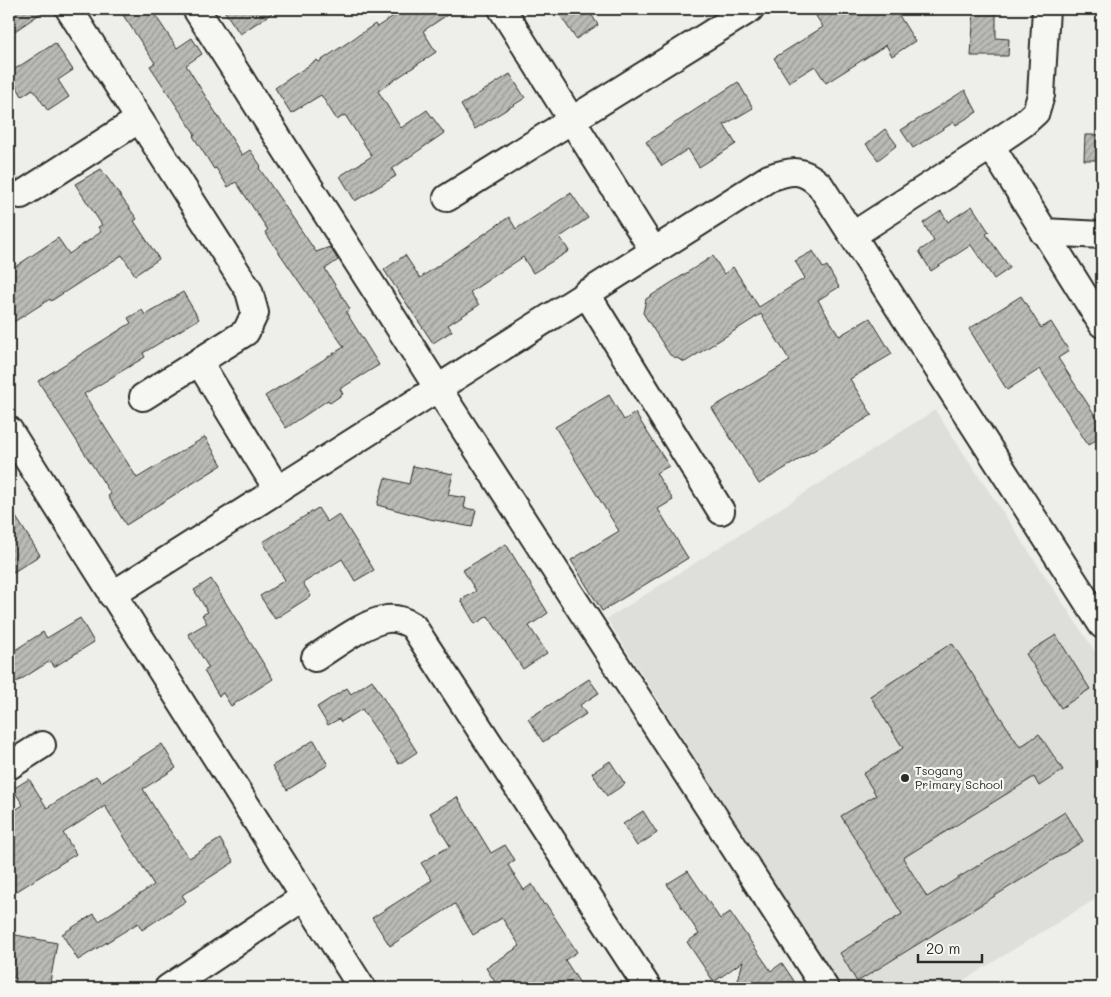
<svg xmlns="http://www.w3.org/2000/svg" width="1111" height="997" viewBox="0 0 1111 997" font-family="Mali,sans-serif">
<defs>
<pattern id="building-hatch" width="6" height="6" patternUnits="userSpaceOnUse" patternTransform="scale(1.25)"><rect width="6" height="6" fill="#babab7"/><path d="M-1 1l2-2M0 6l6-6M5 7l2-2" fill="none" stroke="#979795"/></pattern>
</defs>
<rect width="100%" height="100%" fill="#eeeeea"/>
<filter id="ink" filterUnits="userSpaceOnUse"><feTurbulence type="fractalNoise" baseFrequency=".02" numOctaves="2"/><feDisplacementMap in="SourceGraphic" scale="10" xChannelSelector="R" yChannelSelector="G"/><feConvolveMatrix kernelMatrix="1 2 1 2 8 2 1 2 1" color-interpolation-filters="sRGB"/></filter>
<g filter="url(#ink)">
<path fill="#dededb" d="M 935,410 L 1102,662 L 1102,895 L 951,988 L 841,988 L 607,619 Z"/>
<path fill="url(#building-hatch)" stroke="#2b2b2b" d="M 9,9 L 47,9 L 9,35 Z
M 119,9 L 151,9 L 177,48 L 192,38 L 202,54 L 186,65 L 242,155 L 250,150 L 261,166 L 259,168 L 316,252 L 330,247 L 338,260 L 325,269 L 350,309 L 346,312 L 379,365 L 340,389 L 343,394 L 330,403 L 328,400 L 286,428 L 265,396 L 344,347 L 265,232 L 268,230 L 236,182 L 228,187 L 216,168 L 214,169 L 193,136 L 195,134 L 150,66 L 155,63 Z
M 223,9 L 278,9 L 240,34 Z
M 404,9 L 456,9 L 423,31 L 436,52 L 378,91 L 401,128 L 427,110 L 444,133 L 392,169 L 396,176 L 355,201 L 340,176 L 372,156 L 345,115 L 337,120 L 321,95 L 291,113 L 275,88 L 317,60 L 319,62 L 375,24 L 377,27 Z
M 556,9 L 588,9 L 598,25 L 576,39 Z
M 828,9 L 895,9 L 915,41 L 892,56 L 886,45 L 826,83 L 815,66 L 789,82 L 774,58 L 823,27 L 816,16 Z
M 974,9 L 996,9 L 996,38 L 1009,39 L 1008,56 L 971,56 Z
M 55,43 L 73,70 L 58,80 L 69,97 L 48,111 L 33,89 L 22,96 L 9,73 Z
M 510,74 L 525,98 L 475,129 L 461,105 Z
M 738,82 L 753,108 L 724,125 L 736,144 L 699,167 L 688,149 L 662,166 L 646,142 Z
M 965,90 L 977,112 L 956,125 L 954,122 L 913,148 L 901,130 Z
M 885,129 L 897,145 L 878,160 L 866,144 Z
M 1085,135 L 1102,135 L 1102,160 L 1084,160 Z
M 101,169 L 137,219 L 134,221 L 159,259 L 135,275 L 122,255 L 51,301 L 50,299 L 9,325 L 9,271 L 58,238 L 69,254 L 101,232 L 98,227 L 102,225 L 75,184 Z
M 571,193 L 588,218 L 560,237 L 569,251 L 533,273 L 523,257 L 470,292 L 479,305 L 448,325 L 452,331 L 433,343 L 384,270 L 405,255 L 420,278 L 509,217 L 516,229 Z
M 972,206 L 989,232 L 986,234 L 1010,268 L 994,279 L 971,245 L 931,271 L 919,251 L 934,241 L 923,223 L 941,211 L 948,222 Z
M 813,251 L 823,268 L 827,266 L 839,287 L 818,300 L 839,336 L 870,318 L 892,354 L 850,379 L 872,415 L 759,484 L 712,408 L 790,361 L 761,314 L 685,362 L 670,355 L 643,313 L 646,299 L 713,256 L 724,274 L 733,267 L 759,307 L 805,278 L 795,261 Z
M 183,292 L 199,319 L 143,353 L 145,357 L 84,394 L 137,478 L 205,437 L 222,465 L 126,525 L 108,496 L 111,494 L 38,381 L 131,323 L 128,318 L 142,310 L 145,315 Z
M 1021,296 L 1041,328 L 1051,322 L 1069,351 L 1058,358 L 1102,426 L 1102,436 L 1088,445 L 1040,369 L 1007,390 L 969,329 Z
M 609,395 L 624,420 L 635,413 L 669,466 L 656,473 L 673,500 L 658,509 L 688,558 L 602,611 L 571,560 L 619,531 L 555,427 Z
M 413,466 L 453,474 L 448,495 L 466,498 L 464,508 L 476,510 L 472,527 L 430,519 L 377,505 L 385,478 L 409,484 Z
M 9,506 L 40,555 L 9,575 Z
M 318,508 L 327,522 L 339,514 L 374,570 L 355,581 L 342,559 L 303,583 L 311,596 L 275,619 L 260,596 L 285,580 L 263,542 Z
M 506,544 L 548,613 L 529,626 L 547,653 L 523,669 L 488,616 L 475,624 L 461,600 L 476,591 L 463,570 Z
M 211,579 L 273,679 L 231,706 L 223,693 L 219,696 L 204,671 L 209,668 L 188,634 L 207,623 L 202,615 L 208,612 L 194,590 Z
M 80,618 L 94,642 L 54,667 L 50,661 L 9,687 L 9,654 L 43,632 L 47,638 Z
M 1056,635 L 1090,689 L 1061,708 L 1026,654 Z
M 952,643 L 1020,747 L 1039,734 L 1063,770 L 1039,786 L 1034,777 L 903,858 L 927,897 L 1065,812 L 1083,841 L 857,982 L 840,953 L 902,914 L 841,816 L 876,795 L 863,774 L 903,748 L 870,696 Z
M 589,679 L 599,693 L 580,705 L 586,714 L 543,742 L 528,719 Z
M 372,680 L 417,752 L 399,764 L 362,709 L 341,722 L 339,719 L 328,725 L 317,707 L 347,688 L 351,694 Z
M 314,740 L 328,765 L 287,790 L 272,766 Z
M 162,744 L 176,768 L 143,789 L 159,815 L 189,858 L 220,839 L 234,862 L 182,895 L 186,901 L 142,930 L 138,923 L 78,960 L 62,934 L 94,914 L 99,921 L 154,885 L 105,806 L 63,833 L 76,854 L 9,896 L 9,814 L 23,805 L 13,789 L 29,779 L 47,808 L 96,776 L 101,782 Z
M 610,761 L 625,784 L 607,796 L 592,773 Z
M 457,797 L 491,853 L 505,845 L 515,860 L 508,865 L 524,890 L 532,884 L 544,905 L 546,904 L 577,952 L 565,960 L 583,988 L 499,988 L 486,968 L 520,946 L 502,918 L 473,935 L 455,904 L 390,946 L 372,918 L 432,880 L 421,863 L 450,846 L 430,813 Z
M 643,811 L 657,833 L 637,846 L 623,824 Z
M 688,871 L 720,919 L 730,912 L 771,971 L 782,963 L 794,981 L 783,988 L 736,988 L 743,961 L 714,982 L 687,942 L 699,934 L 667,884 Z
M 11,934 L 57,943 L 49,988 L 32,988 L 32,986 L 9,981 Z"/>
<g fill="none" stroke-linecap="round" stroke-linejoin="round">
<g stroke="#2b2b2b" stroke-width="30">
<path id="minor" d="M 69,9 L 249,291 L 255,313 L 246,332 L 143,397
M 196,9 L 437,387 L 825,988
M 502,9 L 653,250
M 991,146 L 1102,324
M 21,195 L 138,120
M 447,198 L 750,9
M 1043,232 L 1102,235
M 853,235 L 991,146 L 1023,124 L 1036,112 L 1041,95 L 1046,9
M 586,293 L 721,511
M 199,362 L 277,489
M 9,430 L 362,988
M 112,595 L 769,178 C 792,170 802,168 820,185 L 1102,625
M 315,658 C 334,646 365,622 387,619 C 397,618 405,621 413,626 L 648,988
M 9,766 L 42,745
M 168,988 L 304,897"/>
</g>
<use href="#minor" stroke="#f6f6f2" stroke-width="26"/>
</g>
</g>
<circle fill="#2b2b2b" stroke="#f6f6f2" stroke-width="2" cx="905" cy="778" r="5"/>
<g text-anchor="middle" stroke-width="4.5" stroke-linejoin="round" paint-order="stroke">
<g font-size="12" fill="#2b2b2b" stroke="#f6f6f2" text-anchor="start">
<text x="915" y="775">Tsogang<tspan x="915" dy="14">Primary School</tspan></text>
</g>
</g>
<rect width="1111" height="997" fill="none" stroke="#f6f6f2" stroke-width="30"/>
<rect x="15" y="15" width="1081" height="967" fill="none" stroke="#2b2b2b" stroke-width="2" filter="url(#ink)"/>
<path d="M918 954v8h64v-8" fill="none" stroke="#2b2b2b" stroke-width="2.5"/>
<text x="926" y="954" font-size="15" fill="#2b2b2b" stroke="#f6f6f2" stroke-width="4" paint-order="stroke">20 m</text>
</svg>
